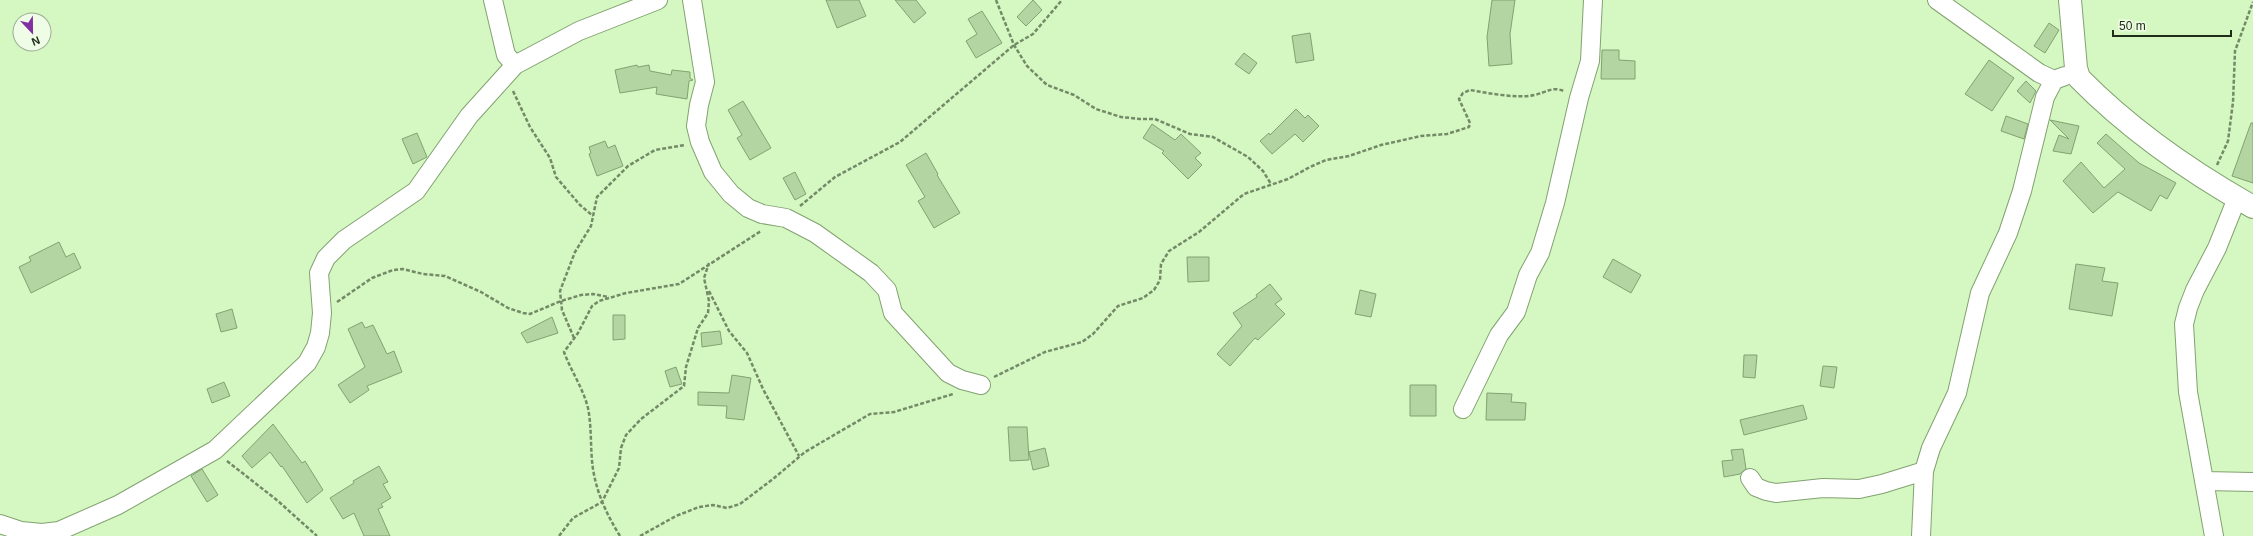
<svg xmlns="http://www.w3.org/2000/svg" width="2253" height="536" viewBox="0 0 2253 536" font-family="Arial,sans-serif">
<rect width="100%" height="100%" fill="#d5f7c2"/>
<path fill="#b3d5a1" stroke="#82a270" d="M 826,0 L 859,0 L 866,16 L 837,28 Z
M 895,0 L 916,0 L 926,13 L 914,23 Z
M 1033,0 L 1042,10 L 1026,26 L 1017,17 Z
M 1492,0 L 1515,0 L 1510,34 L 1512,64 L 1489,66 L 1487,37 Z
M 982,11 L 1002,43 L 976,58 L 966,41 L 977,34 L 968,19 Z
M 2049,23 L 2059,30 L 2045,53 L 2034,46 Z
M 1310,33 L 1314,60 L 1296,63 L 1292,36 Z
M 1602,50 L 1619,50 L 1619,60 L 1635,61 L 1635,79 L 1601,79 Z
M 1244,53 L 1257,63 L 1249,74 L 1235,64 Z
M 1989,60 L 2014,78 L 1992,111 L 1965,94 Z
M 637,65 L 638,67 L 649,65 L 650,71 L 671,75 L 672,70 L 690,72 L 690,78 L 693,80 L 689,81 L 687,99 L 656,94 L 657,87 L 620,93 L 615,70 Z
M 2026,81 L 2036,91 L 2030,103 L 2017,91 Z
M 743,101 L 771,148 L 750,160 L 737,138 L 742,135 L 728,110 Z
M 1296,109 L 1305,118 L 1308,115 L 1319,126 L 1303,142 L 1295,134 L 1272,154 L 1260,141 L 1269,133 L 1270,135 Z
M 2006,116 L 2028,124 L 2024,139 L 2001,131 Z
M 2050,120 L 2079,126 L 2071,154 L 2053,151 L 2059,135 L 2069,139 Z
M 2251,123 L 2253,123 L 2253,183 L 2232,176 Z
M 1152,124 L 1175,140 L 1181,134 L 1201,153 L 1195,158 L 1202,165 L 1188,179 L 1162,153 L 1164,151 L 1143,138 Z
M 417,133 L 427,157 L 413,164 L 402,139 Z
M 2106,134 L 2139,163 L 2176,183 L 2167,199 L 2160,195 L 2151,211 L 2118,192 L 2093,213 L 2063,181 L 2081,162 L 2104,188 L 2125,169 L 2097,143 Z
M 605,141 L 608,148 L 615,145 L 623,166 L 597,176 L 589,154 L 591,153 L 589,147 Z
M 926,153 L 938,174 L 937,175 L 960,213 L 934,228 L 918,201 L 925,197 L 906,165 Z
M 795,172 L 806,194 L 795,200 L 783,178 Z
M 59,242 L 66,257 L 74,253 L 81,268 L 31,293 L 19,267 L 31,261 L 29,257 Z
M 1187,257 L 1209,257 L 1209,281 L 1188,282 Z
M 1613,259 L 1641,275 L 1631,293 L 1603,277 Z
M 2076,264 L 2105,268 L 2102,281 L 2118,283 L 2112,316 L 2069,309 Z
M 1270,284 L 1282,299 L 1275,304 L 1285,314 L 1258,340 L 1255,338 L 1230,366 L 1217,354 L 1242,326 L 1233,313 L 1257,297 L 1256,295 Z
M 1360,290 L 1376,294 L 1371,317 L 1355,314 Z
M 232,309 L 237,328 L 221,332 L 216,314 Z
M 613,315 L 625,315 L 625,339 L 613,340 Z
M 552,317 L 558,333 L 527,343 L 521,333 Z
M 362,322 L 365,328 L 373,325 L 387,354 L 394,351 L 402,372 L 367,386 L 369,390 L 350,403 L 338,385 L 365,367 L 348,329 Z
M 720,331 L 722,344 L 702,347 L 701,333 Z
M 1744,355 L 1757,355 L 1755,378 L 1743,377 Z
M 1823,366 L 1837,367 L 1834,388 L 1820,386 Z
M 676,367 L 682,384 L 670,387 L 665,371 Z
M 732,375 L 751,378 L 744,420 L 726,418 L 727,406 L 698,405 L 698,392 L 729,393 Z
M 224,382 L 230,396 L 212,403 L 207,389 Z
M 1410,385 L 1436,385 L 1436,416 L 1410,416 Z
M 1487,393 L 1512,394 L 1511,402 L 1526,403 L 1525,420 L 1486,420 Z
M 1803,405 L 1807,419 L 1744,435 L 1740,420 Z
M 273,424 L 302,463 L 305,461 L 323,490 L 307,503 L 282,466 L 281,467 L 270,452 L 252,468 L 242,456 Z
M 1008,427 L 1027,427 L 1029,460 L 1010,461 Z
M 1045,448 L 1049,466 L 1033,470 L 1029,452 Z
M 1743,449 L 1746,469 L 1740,474 L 1724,477 L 1722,461 L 1733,460 L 1731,450 Z
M 379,466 L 388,482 L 383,484 L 391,498 L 381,504 L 383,507 L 378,509 L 390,536 L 364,536 L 354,513 L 343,519 L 330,498 L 354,483 L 353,481 Z
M 202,469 L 218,495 L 207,502 L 191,476 Z"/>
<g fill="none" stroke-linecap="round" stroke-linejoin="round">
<g stroke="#82a270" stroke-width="20">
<path id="minor" d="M 493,0 L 506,55 L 515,65
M 692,0 L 705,82 L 699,105 L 696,126 L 700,142 L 713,172 L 731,194 L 748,208 L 762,214 L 786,218 L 815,233 L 871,273 L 887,290 L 893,313 L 948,373 L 962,380 L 981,385
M 1937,0 L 2039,73 L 2054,80 L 2065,76
M 1463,409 L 1499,335 L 1516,312 L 1528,275 L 1540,253 L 1555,203 L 1579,98 L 1590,61 L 1593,0
M 1750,478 L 1756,487 L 1766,491 L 1776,493 L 1823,488 L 1859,489 L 1882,484 L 1924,471
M 2205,481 L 2253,482
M 0,524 L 21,531 L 42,533 L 59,531 L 118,505 L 215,450 L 307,363 L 316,347 L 320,333 L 322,313 L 319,273 L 326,258 L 344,240 L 416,191 L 469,116 L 515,65 L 579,31 L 658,0
M 1921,536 L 1924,471 L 1931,448 L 1957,393 L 1980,293 L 2008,233 L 2022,191 L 2045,97 L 2054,80
M 2214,536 L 2188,392 L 2184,324 L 2188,308 L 2195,290 L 2217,248 L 2237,198"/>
</g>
<g stroke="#82a270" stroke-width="24">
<path id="major" d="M 2070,0 L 2076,68 L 2079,78 C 2130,130 2189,171 2253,207"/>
</g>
<path stroke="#738a67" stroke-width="2.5" stroke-dasharray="4 2" stroke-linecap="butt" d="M 996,0 L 1014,45 L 1027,66 L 1047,85 L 1074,95 L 1096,109 L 1121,117 L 1140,119 L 1155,119 L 1190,134 L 1213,137 L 1248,157 L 1263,171 L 1271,184
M 513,91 L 530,127 L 550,158 L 556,177 L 580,205 L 593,216
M 2217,165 L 2228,141 L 2233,102 L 2235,51 L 2253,2
M 800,206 L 835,177 L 900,142 L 1014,45 L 1033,34 L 1062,0
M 709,291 L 729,331 L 747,353 L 763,389 L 799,456
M 337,302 L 372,278 L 393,270 L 403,269 L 423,274 L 445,276 L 481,292 L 508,308 L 523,313 L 530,314 L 561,301 L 581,295 L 593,294 L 609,297
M 574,338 L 562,310 L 560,291 L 575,252 L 591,226 L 597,197 L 628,166 L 655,150 L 685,145
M 994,377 L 1045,352 L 1082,342 L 1093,334 L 1118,306 L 1143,298 L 1154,290 L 1160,280 L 1161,264 L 1169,251 L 1199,232 L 1244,194 L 1288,179 L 1310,167 L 1326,160 L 1349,156 L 1381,145 L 1421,136 L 1447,134 L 1469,127 L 1470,123 L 1459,99 L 1463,93 L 1470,90 C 1488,93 1517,99 1534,95 C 1546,93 1551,86 1564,91
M 227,461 L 278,501 L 317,536
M 559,536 L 573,518 L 602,502 L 619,468 L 621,448 L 626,435 L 641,419 L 684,386 L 686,367 L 698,328 L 708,313 L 709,301 L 704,278 L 709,263
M 620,536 C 607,515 597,494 593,469 C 590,449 592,428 588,408 C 583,388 571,371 564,352 L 578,333 L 592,306 L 599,301 L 626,293 L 679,284 L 761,231
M 640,536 L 676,516 L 699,507 L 713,505 L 727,508 L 740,504 L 773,479 L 805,452 L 870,414 L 894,412 L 953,394"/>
<use href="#minor" stroke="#fff" stroke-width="18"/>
<use href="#major" stroke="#fff" stroke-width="22"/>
</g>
<g transform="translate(32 32) rotate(158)"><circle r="19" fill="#effde7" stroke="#9caa95"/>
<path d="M0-3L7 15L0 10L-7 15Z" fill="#8030a0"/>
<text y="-6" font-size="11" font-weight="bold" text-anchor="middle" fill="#202d19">N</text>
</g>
<path d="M2113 30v6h118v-6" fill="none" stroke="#202d19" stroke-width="2"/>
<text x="2119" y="30" font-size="12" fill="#202d19" stroke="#effde7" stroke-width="3" paint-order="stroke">50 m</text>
</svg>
